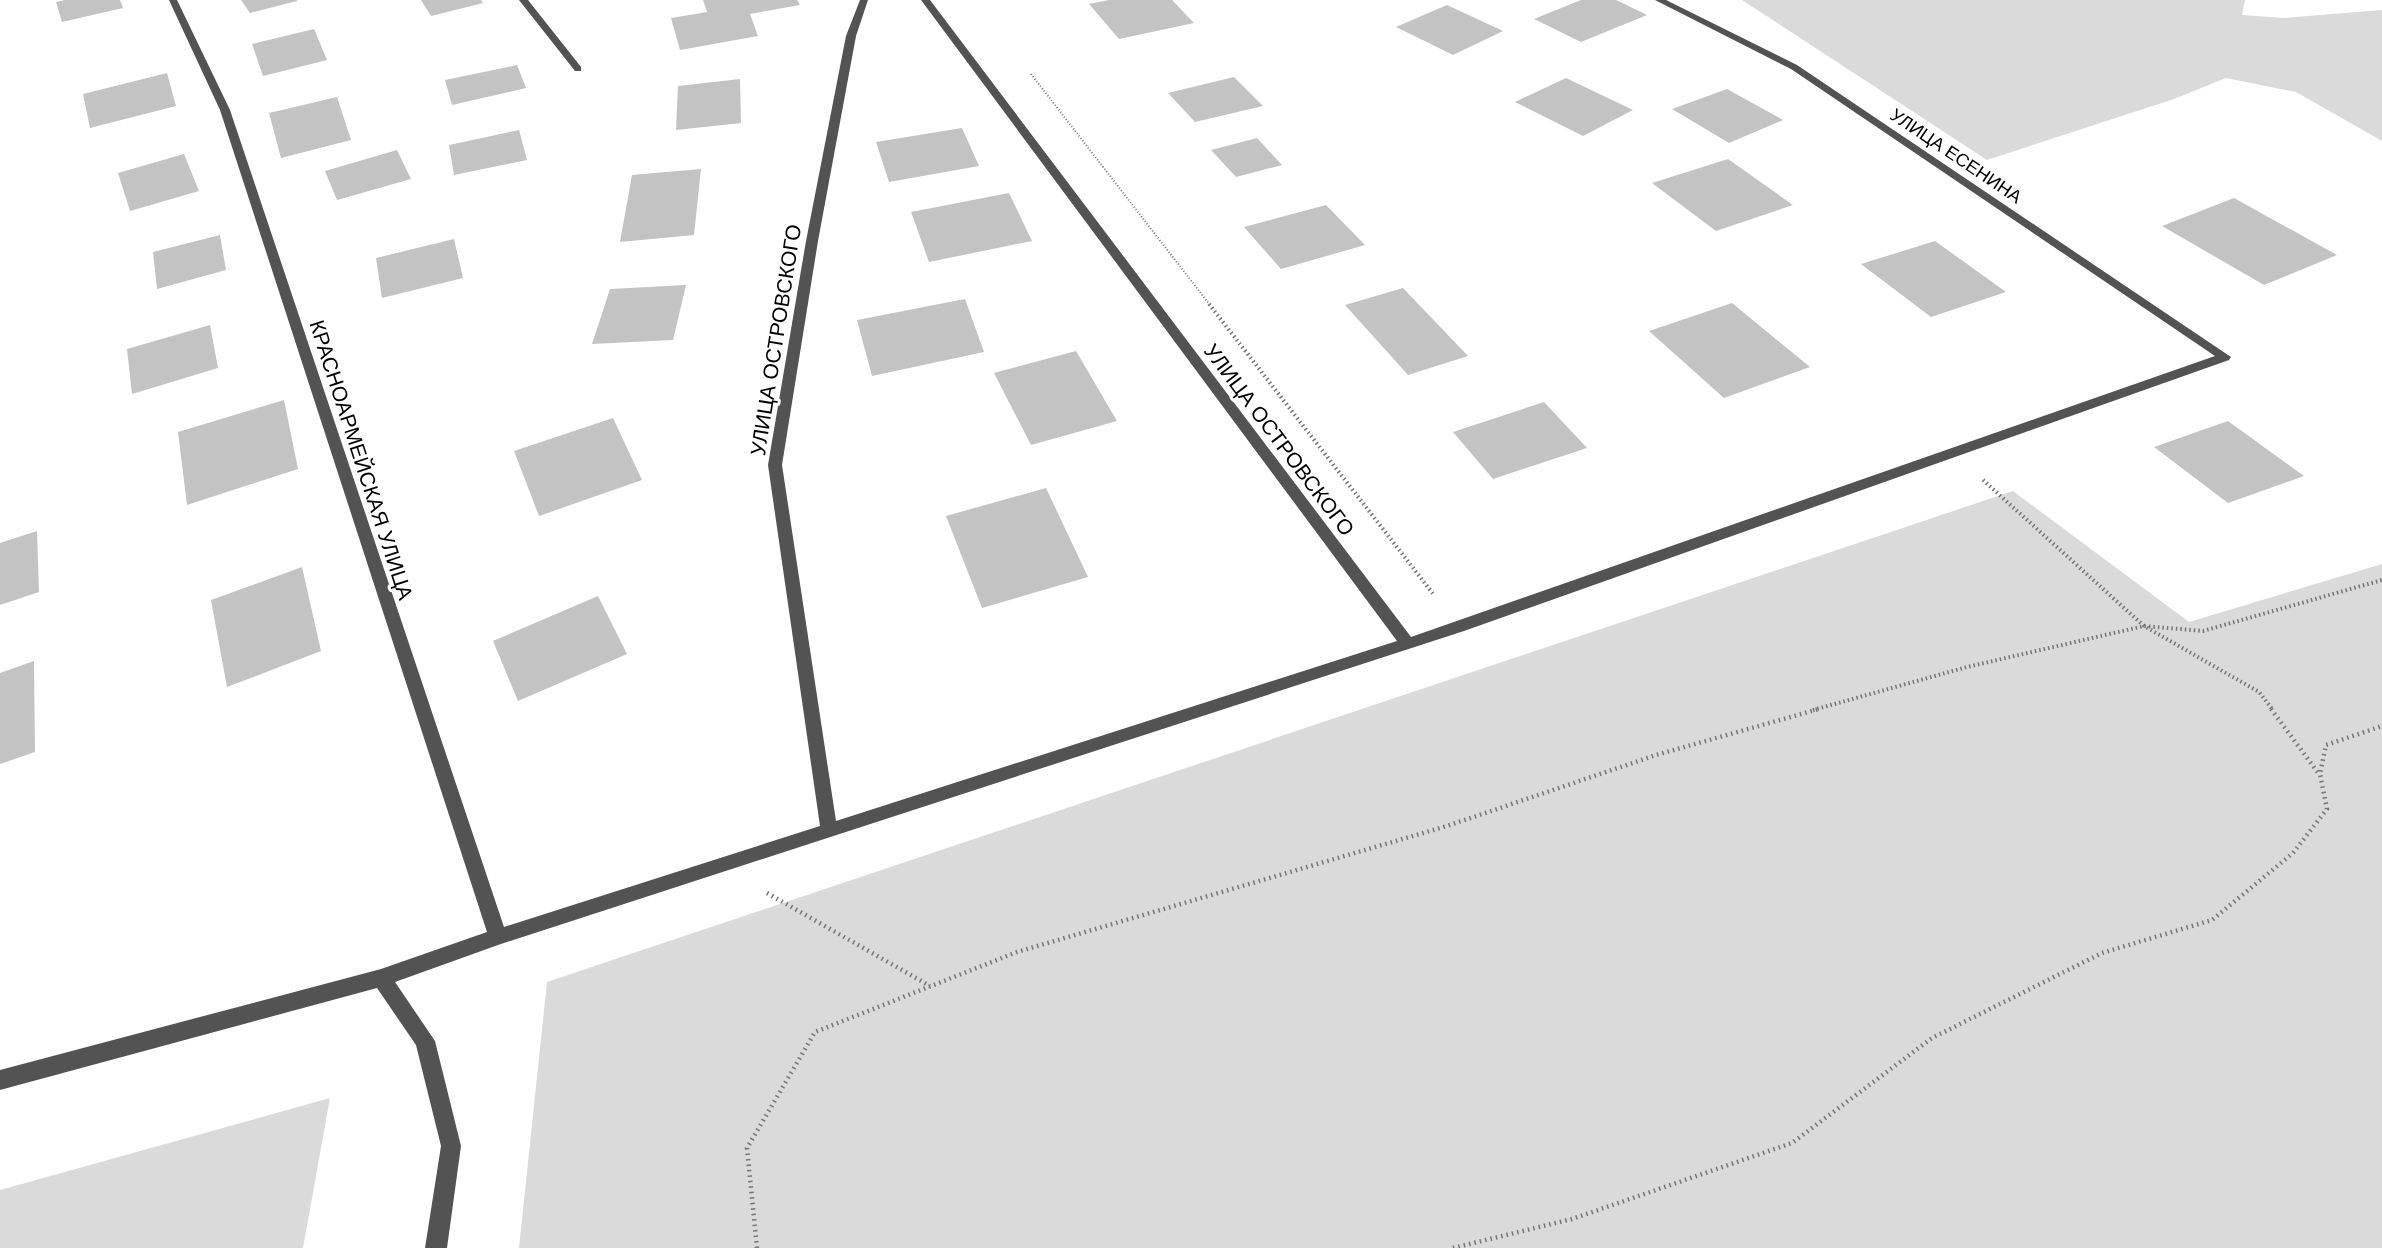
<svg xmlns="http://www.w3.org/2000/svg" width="2382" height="1248" viewBox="0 0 2382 1248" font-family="Helvetica,sans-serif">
<rect width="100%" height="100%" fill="#fff"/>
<path fill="#dadada" d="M 1742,0 L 2245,0 L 2242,15 L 2284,18 L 2382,10 L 2382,141 L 2296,92 L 2226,78 L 2174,99 L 1987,160 Z
M 2013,491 L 2189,622 L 2382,564 L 2382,1248 L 519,1248 L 547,982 Z
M 330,1098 L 303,1248 L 0,1248 L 0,1190 Z"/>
<path fill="#c3c3c3" d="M 65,0 L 120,0 L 123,8 L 62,22 L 56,2 Z
M 241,0 L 297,0 L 297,1 L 250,13 Z
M 421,0 L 481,0 L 483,3 L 431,16 Z
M 703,0 L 797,0 L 800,5 L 750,14 L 758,36 L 680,50 L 671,18 L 707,12 Z
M 1109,0 L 1172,0 L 1194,23 L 1119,39 L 1089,4 Z
M 1581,0 L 1616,0 L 1647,15 L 1581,42 L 1534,19 Z
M 1447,5 L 1503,31 L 1453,55 L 1396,27 Z
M 314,29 L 327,60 L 263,76 L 252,44 Z
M 517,65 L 526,88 L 452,105 L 445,80 Z
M 167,73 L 176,106 L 90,128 L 83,94 Z
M 1234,77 L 1263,106 L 1195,122 L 1168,93 Z
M 1566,78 L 1633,110 L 1583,136 L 1515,102 Z
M 740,79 L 741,123 L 676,130 L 678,86 Z
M 1727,89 L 1783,120 L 1729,143 L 1672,109 Z
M 337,97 L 351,140 L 281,158 L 269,113 Z
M 962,128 L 979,166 L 889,182 L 876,142 Z
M 519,130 L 527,160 L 454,175 L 449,145 Z
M 1257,138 L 1282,165 L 1236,177 L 1211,150 Z
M 397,150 L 411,179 L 337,200 L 325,171 Z
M 184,154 L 199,191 L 130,211 L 118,173 Z
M 1728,159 L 1793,205 L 1716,231 L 1652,183 Z
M 701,169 L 694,235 L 620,242 L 632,175 Z
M 1009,193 L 1032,241 L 929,262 L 911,212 Z
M 2234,198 L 2337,255 L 2264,285 L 2162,226 Z
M 1326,205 L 1365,245 L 1281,269 L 1244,227 Z
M 220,235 L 226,270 L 157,289 L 153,252 Z
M 454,239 L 463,278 L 382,298 L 376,258 Z
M 1935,241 L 2006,292 L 1931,317 L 1861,264 Z
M 686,285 L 673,340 L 592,344 L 610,289 Z
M 1403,288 L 1468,356 L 1408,375 L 1345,305 Z
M 965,299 L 984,352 L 872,376 L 857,320 Z
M 1732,303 L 1810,367 L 1724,398 L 1649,331 Z
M 210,325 L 218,368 L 132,394 L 127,349 Z
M 1076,351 L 1117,421 L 1031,445 L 994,373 Z
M 284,400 L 298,469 L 187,505 L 178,432 Z
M 1544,402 L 1587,448 L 1493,479 L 1453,432 Z
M 613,418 L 642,480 L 539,516 L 514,451 Z
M 2228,421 L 2304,476 L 2228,503 L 2154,447 Z
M 1046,488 L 1088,577 L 982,608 L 946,516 Z
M 37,531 L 39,592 L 0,605 L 0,543 Z
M 302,567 L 321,651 L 227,687 L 211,600 Z
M 598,596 L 627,654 L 518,701 L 493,641 Z
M 34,661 L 35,752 L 0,764 L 0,673 Z"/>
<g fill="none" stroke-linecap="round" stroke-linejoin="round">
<path stroke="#757575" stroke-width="2" stroke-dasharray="1 2" stroke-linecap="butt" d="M 1031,74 L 1210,305"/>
<path stroke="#757575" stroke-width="4" stroke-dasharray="1.5 3" stroke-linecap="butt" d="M 1209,304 L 1434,595
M 1983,480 L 2144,626 L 2259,692 L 2273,710
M 1813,710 L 1967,667 L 2144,626 L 2203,631 L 2382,580"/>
<path stroke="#757575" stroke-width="4.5" stroke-dasharray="1.5 4" stroke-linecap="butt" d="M 2271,709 L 2319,774
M 767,893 L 930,986
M 757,1248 L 747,1148 L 815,1032 L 1017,952 L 1447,826 L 1656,755 L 1819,709
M 1453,1248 L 1572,1219 L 1792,1143 L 1932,1038 L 2102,953 L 2212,920 L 2293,853 L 2327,809 L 2320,774 L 2326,745 L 2382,726"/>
<path fill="#535353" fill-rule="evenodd" d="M 169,0 L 177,0 L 230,110 L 504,927 L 820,826 L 768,465 L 806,241 L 846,36 L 860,0 L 868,0 L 856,36 L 818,241 L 782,465 L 836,821 L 1397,641 L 921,0 L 930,0 L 1411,637 L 2215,356 L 1791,69 L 1655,0 L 1666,0 L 1797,65 L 2231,357 L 2229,360 L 1464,631 L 498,945 L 395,982 L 435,1041 L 461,1146 L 447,1248 L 425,1248 L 441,1146 L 416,1045 L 377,988 L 0,1090 L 0,1070 L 381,969 L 487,932 L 220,110 Z
M 519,0 L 528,0 L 581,67 L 581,71 L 575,71 Z"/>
</g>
<g text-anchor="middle" stroke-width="6" stroke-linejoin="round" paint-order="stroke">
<g font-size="18" fill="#000" stroke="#fff">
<text transform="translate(1956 156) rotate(34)" y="6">УЛИЦА ЕСЕНИНА</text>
</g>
<g font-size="21" fill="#000" stroke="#fff">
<text transform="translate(776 340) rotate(-81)" y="7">УЛИЦА ОСТРОВСКОГО</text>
<text transform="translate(1279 440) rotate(53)" y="7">УЛИЦА ОСТРОВСКОГО</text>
<text transform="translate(361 460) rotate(72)" y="7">КРАСНОАРМЕЙСКАЯ УЛИЦА</text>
</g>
</g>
</svg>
